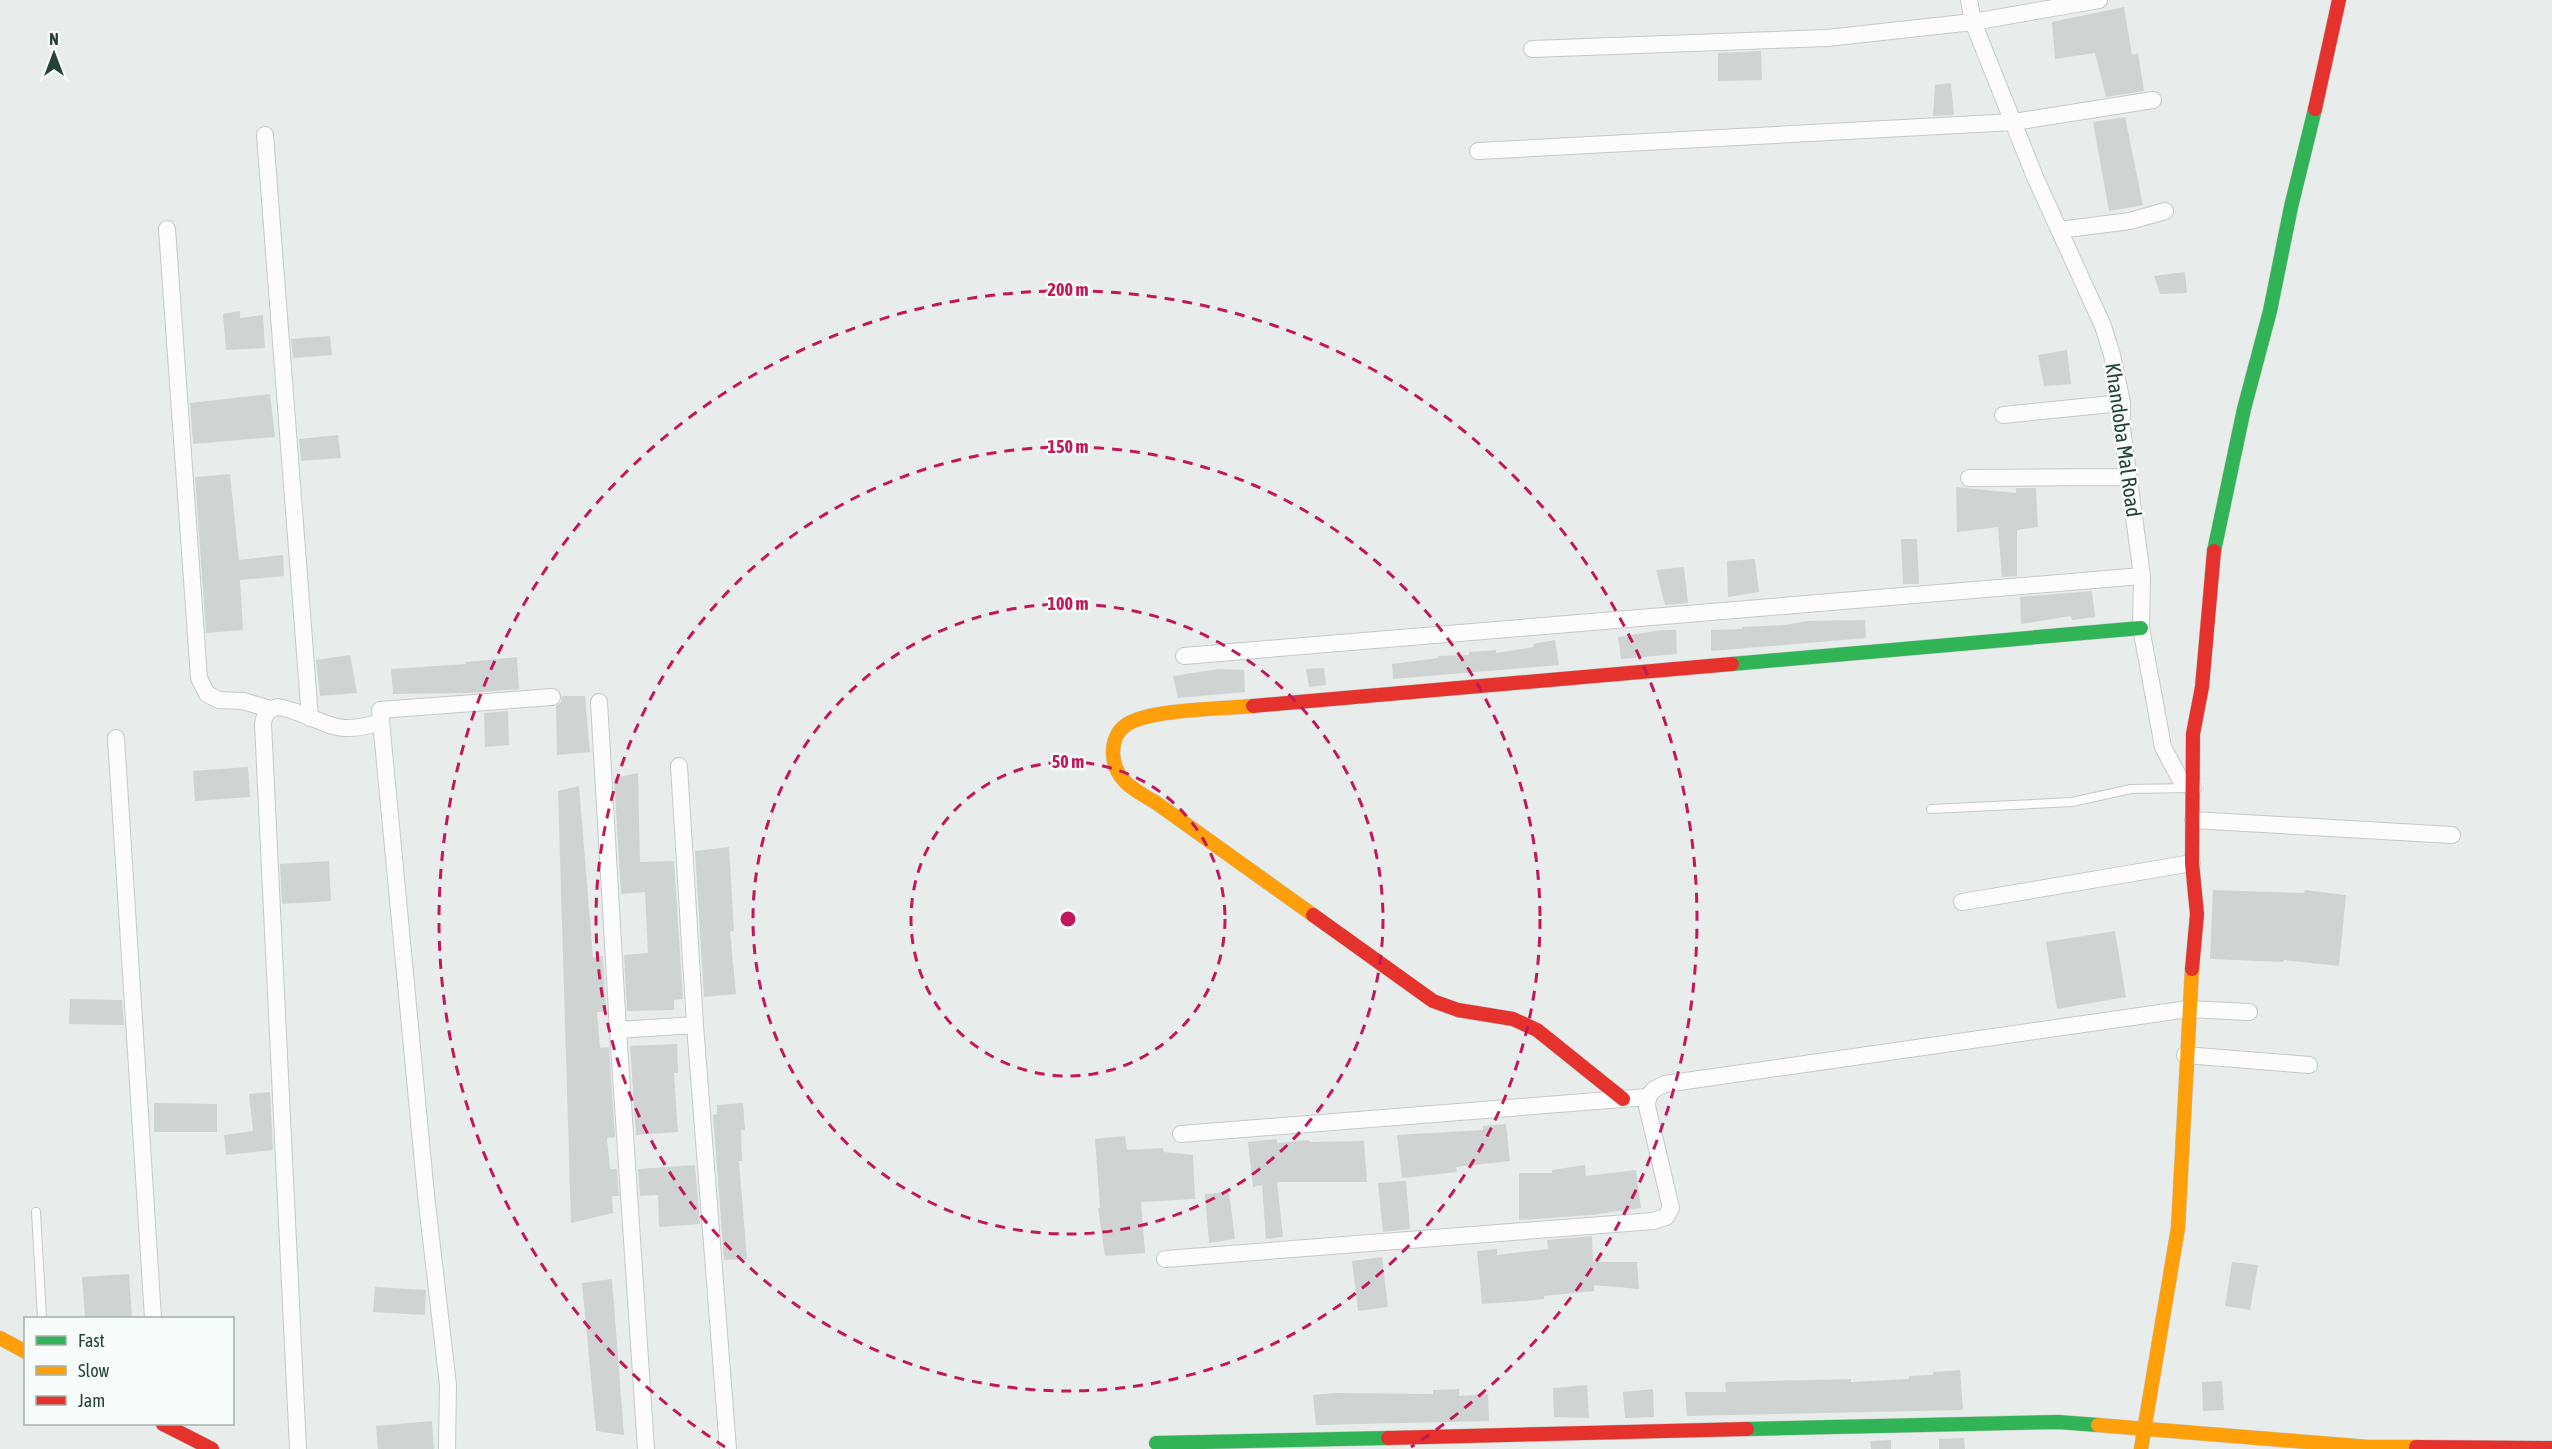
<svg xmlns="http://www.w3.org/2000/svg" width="2552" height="1449" viewBox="0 0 2552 1449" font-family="'Asap Condensed',sans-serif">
<rect width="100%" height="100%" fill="#e8edeb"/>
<path fill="#cfd4d2" d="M 2124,7 L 2132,55 L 2138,53 L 2144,91 L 2106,97 L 2095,53 L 2055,59 L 2052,22 Z
M 1761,51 L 1762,80 L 1718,81 L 1718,53 Z
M 1951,83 L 1954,115 L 1933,116 L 1935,85 Z
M 2125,117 L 2143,205 L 2109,211 L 2093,122 Z
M 2185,272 L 2187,293 L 2160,294 L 2154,276 Z
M 240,311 L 240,318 L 263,315 L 265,348 L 226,350 L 223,314 Z
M 330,336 L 332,355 L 293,358 L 291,339 Z
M 2067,350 L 2071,384 L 2044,386 L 2038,355 Z
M 270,394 L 275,437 L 193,444 L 190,403 Z
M 338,435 L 341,458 L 301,461 L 299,439 Z
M 230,474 L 239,560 L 283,555 L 284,576 L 240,580 L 243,630 L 206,633 L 195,477 Z
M 1956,487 L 2016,493 L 2016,488 L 2036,488 L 2038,527 L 2017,530 L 2017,576 L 2002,577 L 1998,527 L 1957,532 Z
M 1901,539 L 1917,539 L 1919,584 L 1903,584 Z
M 1755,559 L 1759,592 L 1728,597 L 1727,561 Z
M 1684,567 L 1688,603 L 1665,605 L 1656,570 Z
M 2092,591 L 2095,617 L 2072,620 L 2071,616 L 2021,624 L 2020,597 Z
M 1865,620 L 1866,638 L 1711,651 L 1711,630 L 1742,629 L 1742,627 L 1785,625 L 1807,621 Z
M 1662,630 L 1676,630 L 1677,654 L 1621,659 L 1618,637 Z
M 1555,640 L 1559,665 L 1393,679 L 1392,664 L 1438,658 L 1438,656 L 1469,655 L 1469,652 L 1496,650 L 1496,653 L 1534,647 L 1533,644 Z
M 350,655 L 357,693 L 320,696 L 316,660 Z
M 517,657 L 519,689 L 469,693 L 393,694 L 391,669 L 466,664 L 466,662 Z
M 1324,668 L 1326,685 L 1309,687 L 1306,669 Z
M 1219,669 L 1244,670 L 1245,692 L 1178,698 L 1173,676 Z
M 562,696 L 585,696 L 590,752 L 557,755 L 556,706 L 561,702 Z
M 508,711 L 509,745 L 485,747 L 484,713 Z
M 248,767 L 250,797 L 195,801 L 193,771 Z
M 638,773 L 640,862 L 674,861 L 683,999 L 674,1000 L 674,1010 L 627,1011 L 624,955 L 648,953 L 645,892 L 621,894 L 614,778 Z
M 579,786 L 593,957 L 603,956 L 606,1012 L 597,1012 L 600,1048 L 609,1047 L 615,1137 L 607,1138 L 610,1169 L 617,1169 L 619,1196 L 612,1196 L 613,1213 L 571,1223 L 558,791 Z
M 729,847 L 734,931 L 730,931 L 736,994 L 704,997 L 695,851 Z
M 329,861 L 331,901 L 282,904 L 280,864 Z
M 2213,890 L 2304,893 L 2305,890 L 2346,895 L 2339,966 L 2284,960 L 2283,962 L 2210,959 Z
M 2115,931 L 2126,997 L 2057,1009 L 2046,942 Z
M 70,999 L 122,1000 L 124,1025 L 69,1024 Z
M 677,1044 L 678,1073 L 674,1073 L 678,1132 L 636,1135 L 630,1046 Z
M 270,1092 L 273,1150 L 226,1155 L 224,1135 L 253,1131 L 249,1094 Z
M 154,1103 L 217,1104 L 217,1132 L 154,1132 Z
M 743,1103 L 745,1130 L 741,1130 L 742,1161 L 739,1161 L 747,1259 L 724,1260 L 713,1115 L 717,1114 L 717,1105 Z
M 1506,1124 L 1510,1161 L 1456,1167 L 1457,1172 L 1402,1178 L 1397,1135 L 1483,1130 L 1483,1126 Z
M 1125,1136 L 1127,1150 L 1163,1148 L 1164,1152 L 1193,1155 L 1195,1199 L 1141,1202 L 1145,1253 L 1105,1256 L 1098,1208 L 1100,1208 L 1095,1139 Z
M 1277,1139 L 1277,1143 L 1309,1140 L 1310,1142 L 1364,1141 L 1367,1182 L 1277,1182 L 1283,1237 L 1266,1239 L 1262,1185 L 1253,1187 L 1248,1142 Z
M 695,1165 L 700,1224 L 659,1227 L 658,1195 L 640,1196 L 638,1169 Z
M 1585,1165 L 1586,1176 L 1636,1170 L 1641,1208 L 1591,1215 L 1519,1220 L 1519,1173 L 1552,1173 L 1552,1170 Z
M 1406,1181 L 1410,1229 L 1383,1232 L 1378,1183 Z
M 1229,1192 L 1235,1239 L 1209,1243 L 1205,1194 Z
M 1592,1236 L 1593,1262 L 1637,1262 L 1639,1289 L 1594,1285 L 1594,1291 L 1544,1296 L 1544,1299 L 1526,1301 L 1482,1304 L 1477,1251 L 1497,1249 L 1497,1255 L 1548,1249 L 1547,1240 Z
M 1382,1257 L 1388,1307 L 1358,1311 L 1352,1261 Z
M 2232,1262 L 2258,1265 L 2250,1310 L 2225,1306 Z
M 129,1274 L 132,1318 L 85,1318 L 82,1277 Z
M 612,1279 L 624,1435 L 596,1431 L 582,1283 Z
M 375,1287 L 426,1290 L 425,1315 L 373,1312 Z
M 1960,1370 L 1963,1410 L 1687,1416 L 1685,1392 L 1726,1392 L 1725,1382 L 1851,1379 L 1851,1382 L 1909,1379 L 1909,1376 L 1933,1375 L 1933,1372 Z
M 2222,1381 L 2224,1410 L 2203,1411 L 2202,1382 Z
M 1587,1385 L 1589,1418 L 1554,1417 L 1553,1388 Z
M 1459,1389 L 1459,1396 L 1488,1394 L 1489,1421 L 1316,1425 L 1313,1395 L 1336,1393 L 1433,1394 L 1433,1390 Z
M 1653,1389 L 1654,1417 L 1625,1418 L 1623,1392 Z
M 432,1421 L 434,1449 L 378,1449 L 376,1426 Z
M 1964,1438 L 1965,1449 L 1939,1449 L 1939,1439 Z
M 1891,1440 L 1891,1449 L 1871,1449 L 1870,1441 Z"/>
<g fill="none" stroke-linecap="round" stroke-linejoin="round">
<g stroke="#c5cac8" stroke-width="10">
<path id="lane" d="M 1931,809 L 2072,802 L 2131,789 L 2189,788
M 36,1212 L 42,1318"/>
</g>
<g stroke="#c5cac8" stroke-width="18">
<path id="street" d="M 1969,0 L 1973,22 L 2035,177 L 2103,326 L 2112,355 L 2122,403 L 2122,428 L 2142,576 L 2141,628 L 2155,703 L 2163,747 L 2180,779 L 2193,788
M 1532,49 L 1827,38 L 1973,22 L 2099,0
M 265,135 L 310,718
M 1478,151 L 2014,122 L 2153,100
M 167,229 L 199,678 L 207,694 L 219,700 L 243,701 L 270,709
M 2059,230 L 2130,221 L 2165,211
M 2003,415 L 2122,403
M 1969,478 L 2128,477
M 1184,656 L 2142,576
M 599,702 L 618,1030
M 116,738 L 153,1318
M 679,766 L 695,1025
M 2193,820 L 2452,835
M 1962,902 L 2192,863
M 2185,1055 L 2309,1065
M 1181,1134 L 1647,1097
M 1165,1259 L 1653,1221 L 1666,1217 L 1671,1208 L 1647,1106 C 1648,1092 1653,1089 1665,1084 L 2188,1009 L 2249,1012
M 298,1449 L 263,724 C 264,714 268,709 278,707 C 325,716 327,739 381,722
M 447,1449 L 448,1385 L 426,1195 L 380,710 L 552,697
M 646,1449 L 618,1030 L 695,1025 L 728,1449"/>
</g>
<g stroke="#c3cbc8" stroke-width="15">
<path id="fast" d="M 2214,551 L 2244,409 L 2270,311 L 2291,207 L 2315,109
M 1732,664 L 2141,628
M 1747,1429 L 2058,1422 L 2098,1425
M 1156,1443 L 1388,1438"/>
</g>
<g stroke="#c3cbc8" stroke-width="15">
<path id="slow" d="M 1253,706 C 1223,709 1149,709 1126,725 C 1117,731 1113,742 1113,753 C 1114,780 1134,790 1155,802 L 1313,915
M 0,1338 L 26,1352
M 2098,1425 L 2368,1447 L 2416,1447
M 2141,1449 L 2178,1228 L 2192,969"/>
</g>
<g stroke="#c3cbc8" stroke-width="15">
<path id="jam" d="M 2315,109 L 2339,0
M 1253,706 L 1732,664
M 1313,915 L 1433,1001 L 1458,1010 L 1513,1019 L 1537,1030 L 1623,1099
M 2192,969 L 2197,914 L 2192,863 L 2193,734 L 2202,687 L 2214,551
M 163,1424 L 212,1449
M 1388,1438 L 1747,1429
M 2416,1447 L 2552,1448"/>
</g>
<use href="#lane" stroke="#fcfcfc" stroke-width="8"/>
<use href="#street" stroke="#fcfcfc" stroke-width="16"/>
<use href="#fast" stroke="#30b455" stroke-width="14"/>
<use href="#slow" stroke="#ff9f0a" stroke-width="14"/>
<use href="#jam" stroke="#e5322d" stroke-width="14"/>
</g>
<g fill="none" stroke="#c2185b" stroke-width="3" stroke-dasharray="10 8">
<circle cx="1068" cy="919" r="157"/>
<circle cx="1068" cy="919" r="315"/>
<circle cx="1068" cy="919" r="472"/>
<path d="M725 1447A629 629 0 1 1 1411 1447"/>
</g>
<g text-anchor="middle" stroke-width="5" stroke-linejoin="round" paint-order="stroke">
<g font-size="21" fill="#24423a" stroke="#f7fbf9">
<text transform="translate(2123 440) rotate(82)" y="7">Khandoba Mal Road</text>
</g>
</g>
<circle cx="1068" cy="919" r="9" fill="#c2185b" stroke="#f7fbf9" stroke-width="3"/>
<g font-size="18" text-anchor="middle" font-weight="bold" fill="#c2185b" stroke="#f7fbf9" stroke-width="5" stroke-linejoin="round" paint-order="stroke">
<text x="1068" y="296">200 m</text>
<text x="1068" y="453">150 m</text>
<text x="1068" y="610">100 m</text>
<text x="1068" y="768">50 m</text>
</g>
<rect x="24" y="1317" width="210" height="108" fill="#f7fbf9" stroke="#a3b1ad" stroke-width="1.5"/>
<rect x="36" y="1336" width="30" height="9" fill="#30b455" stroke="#a3b1ad" stroke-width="1.5"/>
<text x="78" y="1347" font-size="18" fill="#24423a">Fast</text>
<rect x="36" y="1366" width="30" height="9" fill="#ff9f0a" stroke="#a3b1ad" stroke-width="1.5"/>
<text x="78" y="1377" font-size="18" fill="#24423a">Slow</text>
<rect x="36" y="1396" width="30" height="9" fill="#e5322d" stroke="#a3b1ad" stroke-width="1.5"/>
<text x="78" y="1407" font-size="18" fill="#24423a">Jam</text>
<g transform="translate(54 54)" stroke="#f7fbf9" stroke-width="4.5" paint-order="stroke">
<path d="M0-4.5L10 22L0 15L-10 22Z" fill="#24423a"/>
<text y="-9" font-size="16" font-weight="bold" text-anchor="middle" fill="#24423a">N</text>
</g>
</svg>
